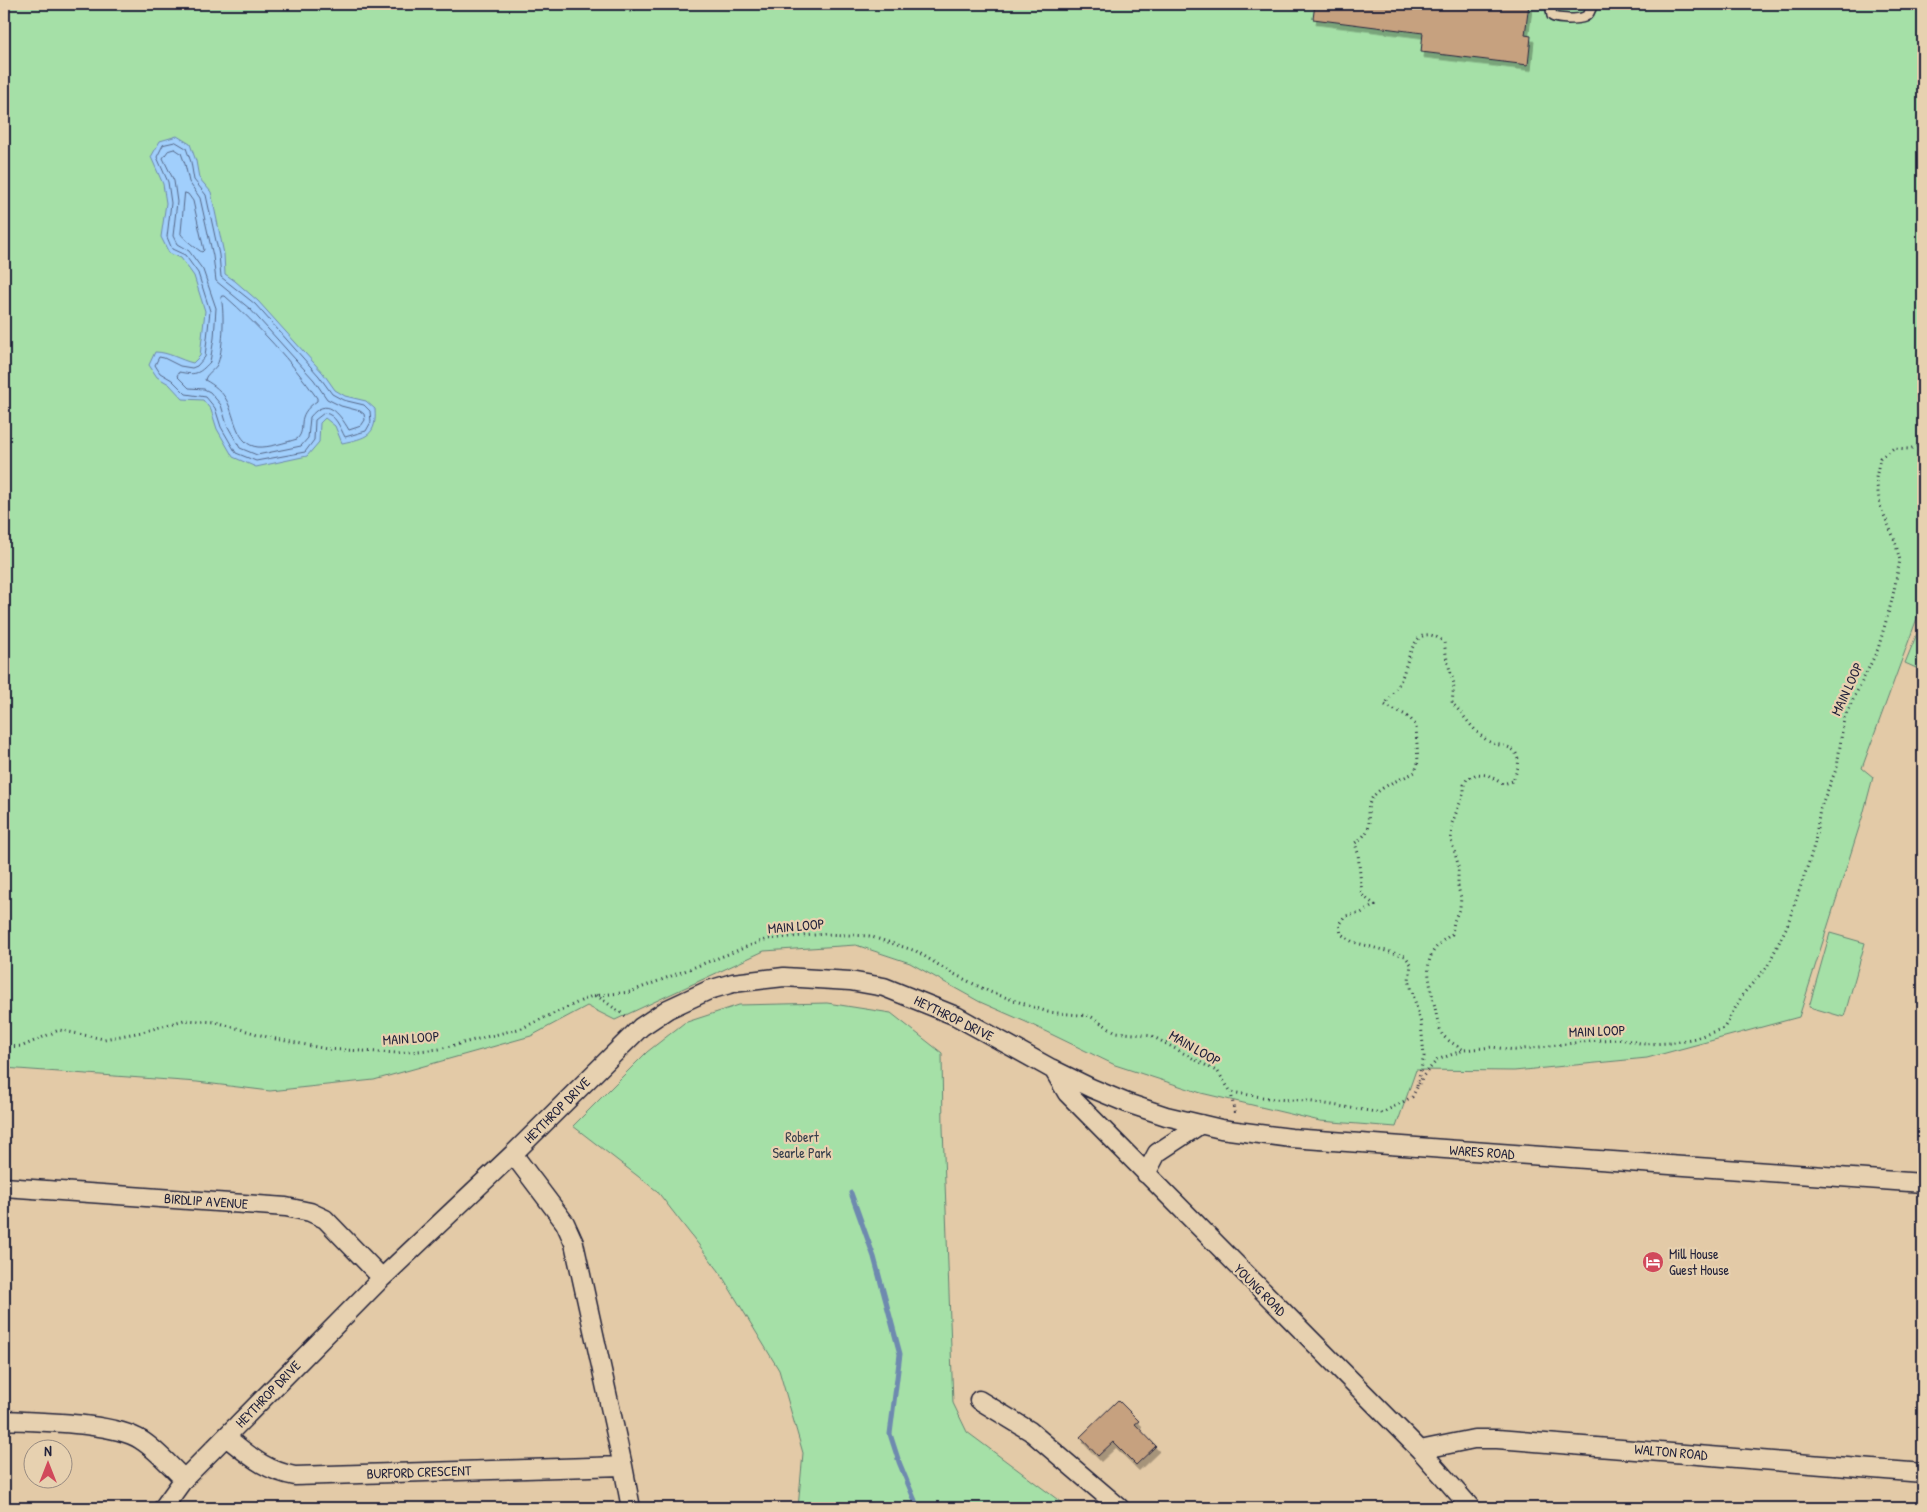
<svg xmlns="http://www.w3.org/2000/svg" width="1927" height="1512" viewBox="0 0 1927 1512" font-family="'Patrick Hand',sans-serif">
<defs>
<filter id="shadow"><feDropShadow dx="3" dy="5.5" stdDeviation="0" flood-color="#0004"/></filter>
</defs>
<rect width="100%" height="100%" fill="#e3caa7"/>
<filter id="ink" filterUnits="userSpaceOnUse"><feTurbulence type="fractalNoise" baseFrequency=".02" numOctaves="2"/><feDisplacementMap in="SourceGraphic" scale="10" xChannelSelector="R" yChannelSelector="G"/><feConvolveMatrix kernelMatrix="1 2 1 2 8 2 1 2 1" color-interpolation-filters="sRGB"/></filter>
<g filter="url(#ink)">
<path fill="#a5e0a7" stroke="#648171" d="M 4,4 L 1923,4 L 1923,602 L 1862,768 L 1873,777 L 1863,815 L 1799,1017 L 1647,1058 L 1514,1071 L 1416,1070 L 1396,1127 L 1320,1121 L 1201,1093 L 1115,1065 L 1026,1022 L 980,1002 L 910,963 L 856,945 L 764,951 L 615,1020 L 587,1006 L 531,1036 L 374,1080 L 270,1091 L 197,1082 L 4,1068 Z
M 1923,619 L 1923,671 L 1905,663 Z
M 1830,933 L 1865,943 L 1844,1017 L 1809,1007 Z
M 827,1003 L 891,1013 L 942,1053 L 943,1127 L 953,1403 L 967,1432 L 1069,1508 L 798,1508 L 803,1453 L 779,1370 L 719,1271 L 657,1191 L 573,1126 L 647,1052 L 684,1023 L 739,1005 Z"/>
<path fill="#a1cffc" stroke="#6e8aaf" d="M 177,136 L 190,144 L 196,161 L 199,178 L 211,192 L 224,254 L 225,274 L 235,281 L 258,301 L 323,373 L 335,390 L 345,396 L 366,401 L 375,409 C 377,436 366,438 342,443 L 335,426 L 325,418 L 320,423 L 319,442 L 307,456 L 256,467 L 233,457 L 217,429 L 211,410 L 203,400 L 183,399 L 169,384 L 157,377 L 149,365 L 155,352 C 169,352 180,360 193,363 L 200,356 L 205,311 L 194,276 L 181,258 L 169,253 L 161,237 L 166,203 L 163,184 L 151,157 L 160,141 Z"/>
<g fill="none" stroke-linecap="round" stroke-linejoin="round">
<path stroke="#556788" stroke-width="1" d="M 176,142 L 186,148 L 191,162 L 194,180 L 206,195 L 219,255 L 221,277 L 255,304 L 319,376 L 332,394 L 343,400 L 364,405 L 370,411 L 371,422 L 366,431 L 345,437 C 340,428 336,414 324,413 L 315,420 L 314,440 L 305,452 L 256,461 L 236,453 L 221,427 L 215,408 L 206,397 L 186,394 L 172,380 L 160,373 L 155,365 L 159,357 L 164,358 L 180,366 L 192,368 L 197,366 L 205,357 L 210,311 L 198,273 L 185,255 L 172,249 L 167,237 L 171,203 L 168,182 L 157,157 L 163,145 Z
M 175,149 L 181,153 L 185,164 L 189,182 L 200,198 L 213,256 L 216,281 L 250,309 L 314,380 L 327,399 L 341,406 L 360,411 L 364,414 L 365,420 L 361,426 L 349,430 C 339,413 327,396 310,417 L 308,438 L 301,446 L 257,455 L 240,448 L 227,425 L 221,405 L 210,392 L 204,389 L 189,388 L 177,376 L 179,372 C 195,375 198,375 210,362 L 214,338 L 216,308 L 203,270 L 189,251 L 177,244 L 173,236 L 177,202 L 174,181 L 163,158 L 168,151 Z
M 185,193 L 188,194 L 193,201 L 204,250 L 202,252 C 199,251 182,237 181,234 Z
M 222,296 L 225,296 C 258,325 292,362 317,398 L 317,401 C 293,417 308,428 297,439 C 287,442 268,448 258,447 C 236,445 235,416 227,401 C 222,391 214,385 205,380 C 206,374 213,371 217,365 C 223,354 225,311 221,298 Z"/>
<path stroke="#6e8aaf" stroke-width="5" d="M 851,1193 L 874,1257 L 900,1354 L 890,1434 L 899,1462 L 918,1508"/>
</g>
<path fill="#c6a17f" stroke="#22223b" filter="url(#shadow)" d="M 1315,4 L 1529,4 L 1525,35 L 1531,36 L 1528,65 L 1421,52 L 1423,33 L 1313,19 Z
M 1118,1400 L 1139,1421 L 1135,1424 L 1156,1446 L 1136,1465 L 1113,1442 L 1098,1456 L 1080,1437 Z"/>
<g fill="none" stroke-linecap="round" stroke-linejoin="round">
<g stroke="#22223b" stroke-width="12">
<path id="service" d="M 1550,4 L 1552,16 C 1557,19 1562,18 1568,19 C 1581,19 1590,19 1592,4"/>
</g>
<g stroke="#22223b" stroke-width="21">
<path id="minor" d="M 1053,1069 L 1067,1093 L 1420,1450 L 1471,1508
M 1146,1174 L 1157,1153 L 1201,1124
M 4,1187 L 286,1207 L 310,1212 L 325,1219 L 382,1278
M 979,1400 L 1030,1431 L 1120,1508
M 4,1420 C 38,1422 114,1422 141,1440 C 157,1450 170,1466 184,1479
M 226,1437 C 250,1456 264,1470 295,1476 L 623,1466 L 574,1243 L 565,1223 L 513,1154
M 1420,1450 L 1474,1439 L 1497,1439 L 1923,1473
M 623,1466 L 631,1508
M 163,1508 L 184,1479 L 382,1278 L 513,1154 L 641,1027 L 668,1009 L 709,990 L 733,983 L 784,977 L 850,981 L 884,987 L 956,1016 L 1052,1069 L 1091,1088 L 1127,1103 L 1166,1116 L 1221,1129 L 1291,1138 L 1923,1183"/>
</g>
<path stroke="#22223b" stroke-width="3" stroke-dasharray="1 4" stroke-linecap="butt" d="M 611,4 L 630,11 L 646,4
M 1919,4 L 1921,14 L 1923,15
M 596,995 L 628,1018
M 4,1047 L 23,1046 L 59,1030 L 104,1039 L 142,1032 L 184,1020 L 216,1022 L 271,1038 L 327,1049 L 397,1053 L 439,1049 L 522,1028 L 592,996 L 630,992 L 767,939 L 825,934 L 869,936 L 916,951 L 950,972 L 990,992 L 1048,1012 L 1090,1016 L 1116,1032 L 1152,1036 L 1218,1072 L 1231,1092 L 1274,1099 L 1307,1101 L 1382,1113 L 1412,1097 L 1423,1076 L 1437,1060 L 1464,1050 L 1492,1047 L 1515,1050 L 1599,1040 L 1620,1039 L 1645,1044 L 1669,1043 L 1696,1038 L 1724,1028 L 1743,994 L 1767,967 L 1787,926 L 1809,862 L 1815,842 L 1820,809 L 1837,767 L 1844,718 L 1878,649 L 1892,600 L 1900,560 L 1894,538 L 1880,506 L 1876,478 L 1880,458 L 1894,448 L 1909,449 L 1921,445 L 1923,439
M 1417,1086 L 1424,1056 L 1421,1023 L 1409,980 L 1411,964 L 1405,956 L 1353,942 L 1341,934 L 1339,924 L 1345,916 L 1361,913 L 1375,905 L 1362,895 L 1358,853 L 1355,843 C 1379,826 1363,821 1370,802 C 1377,786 1401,780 1415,772 L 1418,762 L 1416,726 C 1406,711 1399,714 1385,705 C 1389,698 1396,690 1400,682 C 1409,664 1412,617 1444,642 L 1447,660 L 1454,684 L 1452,703 C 1465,716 1474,733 1490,742 C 1500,747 1515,744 1518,759 C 1520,766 1515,774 1513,781 L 1503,784 L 1488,775 L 1477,774 L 1467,779 L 1464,785 L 1464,793 L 1452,823 L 1451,840 L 1458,864 L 1458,887 L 1461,898 L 1460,907 L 1454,921 L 1452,934 C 1422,954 1427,968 1433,999 C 1436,1010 1437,1023 1442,1034 C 1446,1040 1457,1046 1464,1050
M 1231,1092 L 1235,1116"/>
<use href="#service" stroke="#e7d1b0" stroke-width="9"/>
<use href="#minor" stroke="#e7d1b0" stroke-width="18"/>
</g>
</g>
<defs>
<g id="hotel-disc" transform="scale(1.125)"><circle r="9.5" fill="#d1495b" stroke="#e7d1b0"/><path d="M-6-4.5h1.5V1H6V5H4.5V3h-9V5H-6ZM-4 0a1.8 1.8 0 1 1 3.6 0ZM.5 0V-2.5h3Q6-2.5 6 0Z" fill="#fff"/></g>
</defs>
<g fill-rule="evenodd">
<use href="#hotel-disc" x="1653" y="1262"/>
</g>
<g text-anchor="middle" stroke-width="4.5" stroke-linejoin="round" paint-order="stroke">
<g font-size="14" fill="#22223b" stroke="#e7d1b0">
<text transform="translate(1847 689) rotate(-65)" y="5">MAIN LOOP</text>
<text transform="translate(796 926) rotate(-5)" y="5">MAIN LOOP</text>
<text transform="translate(954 1018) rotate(26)" y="5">HEYTHROP DRIVE</text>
<text transform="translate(1597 1031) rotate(-2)" y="5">MAIN LOOP</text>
<text transform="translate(411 1038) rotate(-4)" y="5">MAIN LOOP</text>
<text transform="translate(1195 1048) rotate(30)" y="5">MAIN LOOP</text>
<text transform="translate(557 1110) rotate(-45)" y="5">HEYTHROP DRIVE</text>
<text transform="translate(1482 1152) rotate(4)" y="5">WARES ROAD</text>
<text transform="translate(206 1201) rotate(4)" y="5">BIRDLIP AVENUE</text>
<text transform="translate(1260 1290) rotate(45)" y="5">YOUNG ROAD</text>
<text transform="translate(268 1394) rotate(-46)" y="5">HEYTHROP DRIVE</text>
<text transform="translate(1671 1452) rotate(5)" y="5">WALTON ROAD</text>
<text transform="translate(419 1472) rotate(-2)" y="5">BURFORD CRESCENT</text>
</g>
<g font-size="14" fill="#363e4b" stroke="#e7d1b0">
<text x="802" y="1142">Robert<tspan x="802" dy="16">Searle Park</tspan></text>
</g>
<g font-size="14" fill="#22223b" stroke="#e7d1b0" text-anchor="start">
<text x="1669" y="1259">Mill House<tspan x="1669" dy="16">Guest House</tspan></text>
</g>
</g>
<rect width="1927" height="1512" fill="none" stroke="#e7d1b0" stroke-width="20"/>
<rect x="10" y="10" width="1907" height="1492" fill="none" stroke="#22223b" stroke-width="2" filter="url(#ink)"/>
<g transform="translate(48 1464)"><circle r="24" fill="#e7d1b0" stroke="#988b81"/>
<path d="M0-4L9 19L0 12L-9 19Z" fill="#d1495b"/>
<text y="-8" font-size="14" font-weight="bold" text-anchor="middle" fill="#22223b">N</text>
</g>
</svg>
